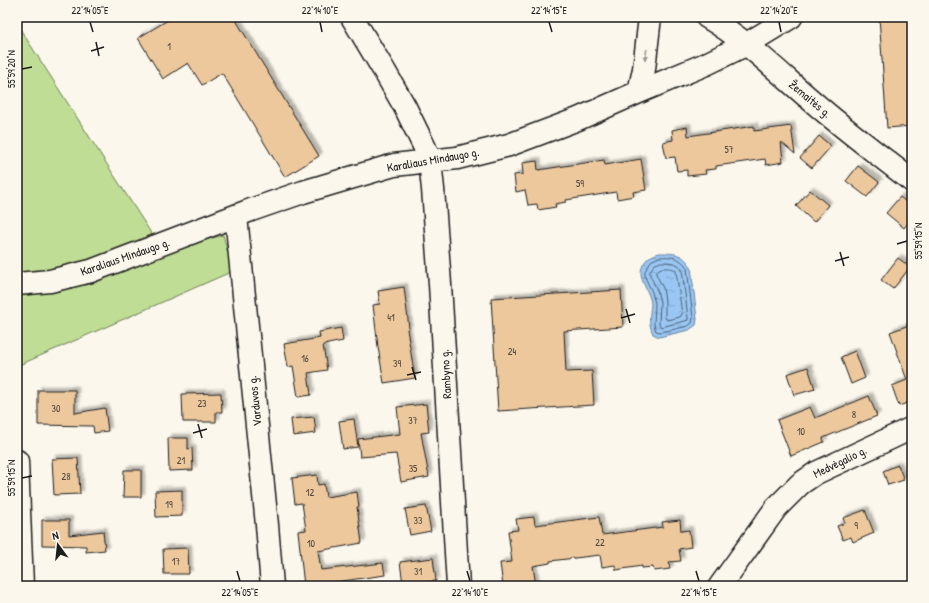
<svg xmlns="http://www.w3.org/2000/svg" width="929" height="603" viewBox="0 0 929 603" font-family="'Patrick Hand',sans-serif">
<defs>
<pattern id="water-ripples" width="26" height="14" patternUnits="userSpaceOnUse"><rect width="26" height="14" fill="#99c6f3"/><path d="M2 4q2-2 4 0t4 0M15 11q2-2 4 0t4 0" fill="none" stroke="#83aad0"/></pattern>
<filter id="shadow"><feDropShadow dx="3.5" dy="-3.5" stdDeviation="1" flood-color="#0004"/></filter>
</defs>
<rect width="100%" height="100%" fill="#fbf7ec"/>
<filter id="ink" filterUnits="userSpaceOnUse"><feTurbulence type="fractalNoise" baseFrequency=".025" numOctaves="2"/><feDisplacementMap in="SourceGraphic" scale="8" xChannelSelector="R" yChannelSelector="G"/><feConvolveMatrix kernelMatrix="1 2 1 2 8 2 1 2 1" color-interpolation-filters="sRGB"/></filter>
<g filter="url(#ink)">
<path fill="#bfdd95" stroke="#6e7c58" d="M 17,24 L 151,233 L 161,253 L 223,235 L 233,271 L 17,366 Z"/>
<path fill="url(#water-ripples)" stroke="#67829d" d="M 659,253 C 674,253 683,253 691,267 L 697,319 L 696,325 L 689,330 L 672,334 L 659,337 L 653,334 C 650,327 649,321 650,313 C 650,310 651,307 651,304 C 650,290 636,279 643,265 C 647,257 651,256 659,253 Z"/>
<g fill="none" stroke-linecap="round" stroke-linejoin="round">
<path stroke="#4e6072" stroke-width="1" d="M 660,257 C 671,256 681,257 687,268 L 693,318 L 692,323 L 688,326 L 671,330 L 660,332 L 656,331 L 654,325 L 655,303 L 652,292 L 645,277 L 645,271 L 651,261 Z
M 661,262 C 669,262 678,262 682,269 L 688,318 L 688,320 L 685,321 L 661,327 L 659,324 L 660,302 L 657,290 L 650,275 L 650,271 L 654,265 Z
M 662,268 C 666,268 673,267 676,271 L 682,314 L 680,317 L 667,320 L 665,318 L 665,301 L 663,288 L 656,274 L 658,270 Z"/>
</g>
<path fill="#edc89d" stroke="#1c1c1c" filter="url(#shadow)" d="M 173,17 L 234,17 L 319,156 L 285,177 L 222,73 L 202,85 L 188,63 L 163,79 L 138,38 Z
M 879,17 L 909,17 L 912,63 L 912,126 L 887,128 Z
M 754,126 L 754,131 L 791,126 L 795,154 L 781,142 L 783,162 L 766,165 L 765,159 L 716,166 L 716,169 L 705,170 L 706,174 L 687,176 L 687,170 L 677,171 L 675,157 L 666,158 L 663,142 L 673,140 L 672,130 L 687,127 L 688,136 Z
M 819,136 L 831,146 L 812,168 L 800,158 Z
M 641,159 L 646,190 L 633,192 L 634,196 L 617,199 L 616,192 L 566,200 L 566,202 L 555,204 L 556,207 L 538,210 L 537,204 L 528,205 L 525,190 L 516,192 L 514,175 L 523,174 L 522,163 L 537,161 L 538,170 L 604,160 L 605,165 Z
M 858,166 L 879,182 L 867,197 L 846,181 Z
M 810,190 L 828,205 L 814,222 L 796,206 Z
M 900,197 L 912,207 L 912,218 L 904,228 L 886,213 Z
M 898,258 L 910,267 L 893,289 L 881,280 Z
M 404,287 L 409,328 L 407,329 L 415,378 L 384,383 L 378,347 L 373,305 L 380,304 L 378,291 Z
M 621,290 L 623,327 L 564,331 L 566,372 L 592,371 L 594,405 L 498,411 L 491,298 Z
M 912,324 L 912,401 L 899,406 L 892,386 L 907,380 L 890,332 Z
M 341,328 L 343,341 L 323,345 L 327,370 L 308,373 L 311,395 L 298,397 L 293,366 L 288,367 L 284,344 L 320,338 L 319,332 Z
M 855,351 L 865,378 L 851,384 L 841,357 Z
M 808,367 L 815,389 L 794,395 L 787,374 Z
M 38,390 L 75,390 L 75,413 L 105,408 L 108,431 L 94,433 L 93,426 L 38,425 Z
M 221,393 L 222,412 L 216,412 L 216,422 L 183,422 L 182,394 Z
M 869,396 L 877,416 L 823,438 L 824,442 L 791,456 L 777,420 L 810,407 L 815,418 Z
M 426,404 L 429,432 L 421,433 L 429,477 L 401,482 L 396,454 L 360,457 L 358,439 L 400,434 L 397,407 Z
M 314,417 L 316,433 L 293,436 L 291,419 Z
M 354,419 L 358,447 L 343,449 L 339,421 Z
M 168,438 L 188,438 L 188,449 L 192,448 L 193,470 L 169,471 Z
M 78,458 L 80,494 L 54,495 L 52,459 Z
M 898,465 L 904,480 L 888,485 L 883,471 Z
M 124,470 L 141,470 L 141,497 L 123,497 Z
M 317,475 L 318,485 L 324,484 L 326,497 L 357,492 L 359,507 L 357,507 L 362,543 L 318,551 L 321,570 L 383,563 L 385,575 L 321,584 L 322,586 L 304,586 L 298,531 L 306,530 L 302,503 L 295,504 L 292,478 Z
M 182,490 L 182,516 L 156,517 L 155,491 Z
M 426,506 L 431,531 L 410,535 L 405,509 Z
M 865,510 L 874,533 L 853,542 L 851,537 L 843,540 L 837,526 L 845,523 L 843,518 Z
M 534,517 L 535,525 L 599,517 L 602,535 L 663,527 L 662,522 L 680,520 L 681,531 L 689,530 L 691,547 L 679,549 L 681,561 L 669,562 L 670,569 L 654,571 L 653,567 L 642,568 L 642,566 L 616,570 L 615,565 L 602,567 L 600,555 L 550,561 L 550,563 L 533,566 L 536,586 L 503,586 L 500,563 L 512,562 L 508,531 L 518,530 L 516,519 Z
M 42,520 L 69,520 L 69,535 L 103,531 L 105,550 L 86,552 L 86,546 L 42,545 Z
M 188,548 L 189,574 L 164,574 L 163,549 Z
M 433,558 L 436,581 L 403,584 L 400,562 Z"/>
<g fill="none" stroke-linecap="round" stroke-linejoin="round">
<g stroke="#1c1c1c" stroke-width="25">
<path id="minor" d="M 352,17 L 385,72 L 405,107 L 425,148 L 430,161 L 433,189 L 440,284 L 458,586
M 707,17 C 746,40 778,72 812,101 C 844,129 879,155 912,181
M 639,92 L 644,69 L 650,17
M 236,216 L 267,525 L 272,586
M 17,284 L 50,281 L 91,271 L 251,210 L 303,192 L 394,165 L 457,158 L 509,145 L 578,119 L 639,92 L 706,64 L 747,44 L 791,17
M 17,461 L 22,586
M 720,586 L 776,508 L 800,484 L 816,473 L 912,428"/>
</g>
<use href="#minor" stroke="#fbf7ec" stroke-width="22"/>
</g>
<defs><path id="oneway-solid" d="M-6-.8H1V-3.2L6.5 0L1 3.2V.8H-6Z"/></defs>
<use fill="#97948e" href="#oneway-solid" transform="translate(646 55) rotate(97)"/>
</g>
<path fill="none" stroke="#1c1c1c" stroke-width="1.5" d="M 90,22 L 93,32M 320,22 L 322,32M 549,22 L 552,32M 779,22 L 781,32M 96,42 L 99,56M 91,51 L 104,47M 22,69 L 32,67M 897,244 L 907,241M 840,252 L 844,266M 835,261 L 849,257M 626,309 L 630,323M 621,318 L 635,314M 412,367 L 416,380M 407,375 L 421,372M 198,424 L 202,438M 193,433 L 207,429M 22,478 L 32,476M 237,571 L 240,581M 467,571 L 470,581M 696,571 L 699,581"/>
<g text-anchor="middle" stroke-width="3" stroke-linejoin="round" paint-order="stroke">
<g font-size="10" fill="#50473c">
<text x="169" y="50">1</text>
<text x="729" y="153">57</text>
<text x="580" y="187">59</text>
<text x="391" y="321">41</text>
<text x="512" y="355">24</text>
<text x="305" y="362">16</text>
<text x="397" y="367">39</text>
<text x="202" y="407">23</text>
<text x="56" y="412">30</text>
<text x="854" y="418">8</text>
<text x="413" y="424">37</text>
<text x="801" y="435">10</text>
<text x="181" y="464">21</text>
<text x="413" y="472">35</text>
<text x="66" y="480">28</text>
<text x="310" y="496">12</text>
<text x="169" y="508">19</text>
<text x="418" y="524">33</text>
<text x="856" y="529">9</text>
<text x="600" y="546">22</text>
<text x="311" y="547">10</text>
<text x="176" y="565">17</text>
<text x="418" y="575">31</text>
</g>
<g font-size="12" fill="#1c1c1c" stroke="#fbf7ec">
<text transform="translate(810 99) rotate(40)" y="4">Žemaitės g.</text>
<text transform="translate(433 160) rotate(-10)" y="4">Karaliaus Mindaugo g.</text>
<text transform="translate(125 257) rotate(-19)" y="4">Karaliaus Mindaugo g.</text>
<text transform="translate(446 374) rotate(-93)" y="4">Rambyno g.</text>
<text transform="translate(255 401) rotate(-96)" y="4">Varduvos g.</text>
<text transform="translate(840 462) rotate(-26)" y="4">Medvėgalio g.</text>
</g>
</g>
<rect width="929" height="603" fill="none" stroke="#fbf7ec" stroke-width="44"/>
<g transform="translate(58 545) rotate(345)" stroke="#fbf7ec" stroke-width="3" paint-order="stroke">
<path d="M0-3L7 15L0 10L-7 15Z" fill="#1c1c1c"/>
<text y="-6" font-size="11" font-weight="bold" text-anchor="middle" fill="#1c1c1c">N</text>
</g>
<rect x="22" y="22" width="885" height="559" fill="none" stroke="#1c1c1c" stroke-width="1.5"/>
<g font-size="10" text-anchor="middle" fill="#1c1c1c">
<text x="90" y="14">22°14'05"E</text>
<text x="320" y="14">22°14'10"E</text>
<text x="549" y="14">22°14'15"E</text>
<text x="779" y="14">22°14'20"E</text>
<text transform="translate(11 69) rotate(-90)" y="4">55°59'20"N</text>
<text transform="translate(918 241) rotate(-90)" y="4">55°59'15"N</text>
<text transform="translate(11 478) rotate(-90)" y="4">55°59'15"N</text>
<text x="240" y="596">22°14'05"E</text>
<text x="470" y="596">22°14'10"E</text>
<text x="699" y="596">22°14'15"E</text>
</g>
</svg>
